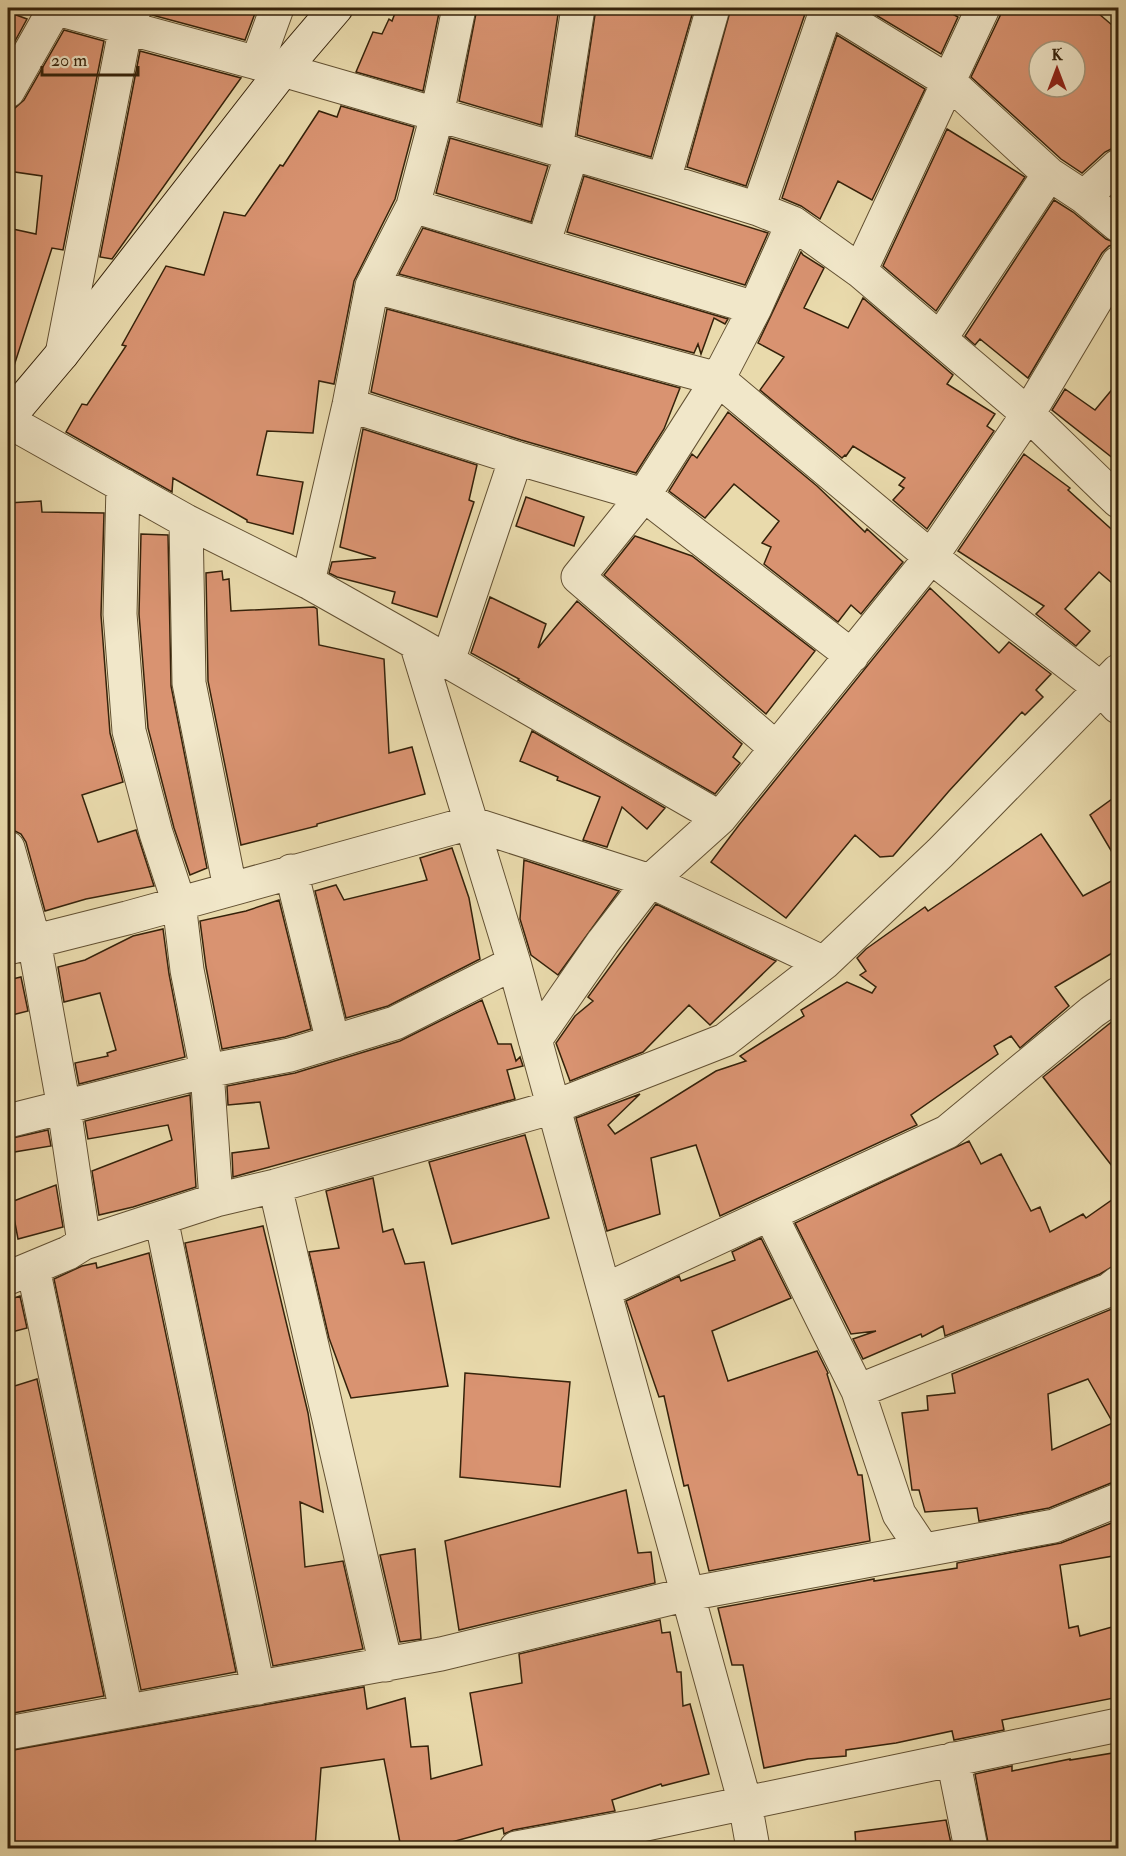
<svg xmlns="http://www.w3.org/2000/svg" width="1126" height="1856" viewBox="0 0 1126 1856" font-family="'IM FELL Double Pica',serif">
<rect width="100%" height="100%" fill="#e9daac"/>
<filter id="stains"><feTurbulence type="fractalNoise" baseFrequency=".00333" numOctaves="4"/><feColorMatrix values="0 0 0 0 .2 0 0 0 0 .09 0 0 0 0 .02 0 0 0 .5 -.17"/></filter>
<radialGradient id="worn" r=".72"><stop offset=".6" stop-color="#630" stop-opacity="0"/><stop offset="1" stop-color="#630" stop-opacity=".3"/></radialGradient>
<path fill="#d99371" stroke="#35220a" stroke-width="1.5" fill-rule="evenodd" d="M 154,8 L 257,8 L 245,40 L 152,15 Z
M 397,8 L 440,8 L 423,91 L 356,72 L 373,32 L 382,34 L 389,19 L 392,21 Z
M 477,8 L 559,8 L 541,125 L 459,101 Z
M 596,8 L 694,8 L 651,157 L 577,135 Z
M 731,8 L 807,8 L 746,186 L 687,167 Z
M 864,8 L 942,8 L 958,17 L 941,54 Z
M 1002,8 L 1092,8 L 1119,31 L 1119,148 L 1113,148 L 1105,152 L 1082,173 L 1061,159 L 971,77 L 1000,16 ZM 1039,51 L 1075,51 L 1075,87 L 1039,87 Z
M 8,12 L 27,19 L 8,54 Z
M 64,30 L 104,41 L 63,250 L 52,248 L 13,369 L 8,368 L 8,228 L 36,234 L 42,176 L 8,171 L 8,122 L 15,108 L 24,100 Z
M 837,35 L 925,89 L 872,200 L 838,181 L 820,219 L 801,206 L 782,198 Z
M 140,51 L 241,78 L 112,259 L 100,257 Z
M 341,106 L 414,127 L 395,199 L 354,281 L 334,384 L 319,381 L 313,433 L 267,431 L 257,475 L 303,482 L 293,534 L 247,522 L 247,520 L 173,478 L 172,492 L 66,432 L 82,404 L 87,405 L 126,346 L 122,345 L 166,266 L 204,275 L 224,212 L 245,216 L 280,165 L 283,166 L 319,111 L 337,117 Z
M 947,129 L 1025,177 L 936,311 L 883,266 Z
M 450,138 L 548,166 L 531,222 L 436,193 Z
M 584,176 L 768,233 L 745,285 L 567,232 Z
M 1054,200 L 1073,212 L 1106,239 L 1119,244 L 1109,246 L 1102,253 L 1028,378 L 980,339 L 975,345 L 965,336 Z
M 423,228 L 538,263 L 728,319 L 725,324 L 714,318 L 701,354 L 698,344 L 694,353 L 399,274 Z
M 801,252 L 803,255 L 824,268 L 804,308 L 848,328 L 863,298 L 953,375 L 947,384 L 995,414 L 987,426 L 994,431 L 927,529 L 893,500 L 904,488 L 899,485 L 905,478 L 853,446 L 846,456 L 845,455 L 842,458 L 760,390 L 784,357 L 758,343 Z
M 387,309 L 680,388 L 664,429 L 636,473 L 521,440 L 371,392 Z
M 1119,381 L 1119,463 L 1052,410 L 1065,389 L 1095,410 Z
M 728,412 L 817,486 L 865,532 L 867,529 L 903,562 L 861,614 L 851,605 L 838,622 L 764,564 L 771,547 L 762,543 L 779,521 L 734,484 L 705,518 L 669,491 L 692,454 L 697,458 Z
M 363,429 L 477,465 L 469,500 L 474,502 L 437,617 L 392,603 L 395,592 L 337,577 L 329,573 L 332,562 L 376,558 L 340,547 Z
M 1024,454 L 1070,488 L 1068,490 L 1119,536 L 1119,589 L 1099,572 L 1065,609 L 1090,631 L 1076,646 L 1036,614 L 1044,606 L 958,551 Z
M 526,497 L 584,517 L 574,546 L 516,526 Z
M 41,501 L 42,512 L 104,513 L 101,615 L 110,733 L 123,782 L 82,795 L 98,842 L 136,830 L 154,886 L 86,899 L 45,911 L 26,842 L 21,834 L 13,830 L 8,830 L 8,503 Z
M 141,534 L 168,535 L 171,686 L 207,868 L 190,875 L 174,828 L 148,728 L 139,614 Z
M 635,536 L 692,556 L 815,651 L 766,714 L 604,575 Z
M 222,571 L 223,580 L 229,579 L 231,611 L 314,607 L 317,609 L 319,645 L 384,659 L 389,753 L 412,747 L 425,794 L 317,824 L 317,826 L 241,845 L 208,681 L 206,573 Z
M 930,588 L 999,653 L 1009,642 L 1051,674 L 1036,690 L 1043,697 L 1025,715 L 1022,712 L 949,791 L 893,856 L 880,857 L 855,835 L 786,918 L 711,862 L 739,825 Z
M 490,597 L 546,624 L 538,648 L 577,601 L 742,744 L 733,757 L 740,763 L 715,794 L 518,680 L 519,679 L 471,653 Z
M 532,731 L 665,808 L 647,829 L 622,807 L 607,847 L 583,840 L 600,797 L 557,780 L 558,777 L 520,761 Z
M 1119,794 L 1119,864 L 1090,815 Z
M 1041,834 L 1083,896 L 1119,877 L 1119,949 L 1055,987 L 1069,1006 L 1020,1048 L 1011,1036 L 994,1046 L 998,1054 L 911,1115 L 917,1125 L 720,1216 L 696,1145 L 651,1158 L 660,1214 L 607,1231 L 576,1118 L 640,1094 L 608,1125 L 615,1134 L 716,1071 L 746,1061 L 740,1056 L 804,1016 L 801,1010 L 847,982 L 872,993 L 876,987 L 860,975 L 866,971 L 857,958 L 866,949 L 925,907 L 928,911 Z
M 452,848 L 469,898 L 480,959 L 388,1006 L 346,1018 L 315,891 L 336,885 L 344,900 L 427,880 L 420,858 Z
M 524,860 L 619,891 L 558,975 L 531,955 L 520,919 Z
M 279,900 L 311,1029 L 285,1037 L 222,1049 L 206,967 L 200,921 L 246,911 Z
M 656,904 L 776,961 L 710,1025 L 689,1005 L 643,1052 L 570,1081 L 556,1043 L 575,1016 L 593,1001 L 588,997 Z
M 163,929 L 169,974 L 185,1057 L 79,1084 L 75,1063 L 108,1056 L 107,1053 L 116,1050 L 100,993 L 64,1002 L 58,967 L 85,960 L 133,936 Z
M 21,977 L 28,1011 L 8,1016 L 8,980 Z
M 482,1000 L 498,1044 L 511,1044 L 516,1061 L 520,1057 L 523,1066 L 507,1070 L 515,1099 L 233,1177 L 232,1153 L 269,1148 L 260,1102 L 228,1105 L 227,1086 L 295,1073 L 400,1041 Z
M 1119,1016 L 1119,1175 L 1043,1077 Z
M 190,1095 L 196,1187 L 133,1207 L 99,1215 L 92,1171 L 172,1140 L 168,1125 L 88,1139 L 85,1121 Z
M 48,1130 L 51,1146 L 8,1153 L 8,1139 Z
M 525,1135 L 549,1218 L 452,1244 L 429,1162 Z
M 969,1141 L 981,1164 L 1001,1154 L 1031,1211 L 1040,1207 L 1050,1232 L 1083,1214 L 1086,1218 L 1119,1195 L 1119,1265 L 1115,1265 L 1100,1274 L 945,1336 L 943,1326 L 922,1337 L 921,1334 L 863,1359 L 853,1339 L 876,1331 L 851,1334 L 795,1223 Z
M 373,1178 L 383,1232 L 393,1229 L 405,1264 L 424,1262 L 448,1386 L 351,1398 L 329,1338 L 309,1252 L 339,1248 L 326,1191 Z
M 56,1185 L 63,1227 L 18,1239 L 11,1202 Z
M 263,1226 L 308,1413 L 323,1512 L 300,1502 L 305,1567 L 343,1561 L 363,1649 L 273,1666 L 185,1243 Z
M 761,1238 L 791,1298 L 712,1331 L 728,1381 L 817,1351 L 828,1373 L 827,1374 L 858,1475 L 862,1475 L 870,1541 L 709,1571 L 688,1485 L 684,1486 L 664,1396 L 659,1397 L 626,1301 L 679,1276 L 681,1281 L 735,1260 L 732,1252 Z
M 149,1253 L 236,1672 L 141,1690 L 54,1279 L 82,1266 L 96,1263 L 97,1268 Z
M 20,1296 L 27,1328 L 8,1333 L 8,1300 Z
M 1119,1306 L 1119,1482 L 1111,1483 L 1049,1508 L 979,1521 L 977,1508 L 925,1512 L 919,1490 L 912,1490 L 902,1413 L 928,1410 L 927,1396 L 955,1393 L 952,1374 ZM 1088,1379 L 1113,1423 L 1052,1450 L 1048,1394 Z
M 465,1373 L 570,1382 L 560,1487 L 460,1477 Z
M 37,1379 L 104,1696 L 8,1714 L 8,1388 Z
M 626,1490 L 638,1553 L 651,1552 L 655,1583 L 459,1630 L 445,1541 Z
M 1119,1520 L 1119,1555 L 1060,1565 L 1069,1628 L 1078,1626 L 1080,1636 L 1119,1625 L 1119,1697 L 1002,1720 L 1004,1730 L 954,1740 L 952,1731 L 896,1743 L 846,1750 L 846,1756 L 808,1759 L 764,1768 L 743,1665 L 732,1665 L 718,1608 L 874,1579 L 874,1581 L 957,1568 L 957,1563 L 1061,1543 Z
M 415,1549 L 421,1639 L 400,1642 L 380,1555 Z
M 660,1620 L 662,1633 L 670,1632 L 677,1672 L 681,1672 L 683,1706 L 690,1704 L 709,1774 L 662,1786 L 661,1784 L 612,1800 L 615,1811 L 513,1830 L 504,1834 L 503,1828 L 430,1848 L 401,1848 L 384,1759 L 321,1768 L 315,1848 L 8,1848 L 8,1751 L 364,1687 L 367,1709 L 405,1698 L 411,1747 L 428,1746 L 431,1779 L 482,1765 L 470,1693 L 522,1683 L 519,1654 Z
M 1119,1752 L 1119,1846 L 1103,1848 L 989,1848 L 975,1774 L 1012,1766 L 1012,1771 L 1070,1759 L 1070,1760 Z
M 946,1820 L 952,1848 L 856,1848 L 855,1832 Z"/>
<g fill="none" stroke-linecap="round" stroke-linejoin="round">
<g stroke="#625032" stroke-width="35">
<path id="street" d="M 54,8 L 283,70 L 664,180 L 758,209 L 793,223 L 860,271 L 1028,414 L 1118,501
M 829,8 L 948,81 L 1049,174 L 1084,197 L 1118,225
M 257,63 L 277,8
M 8,91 L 55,8
M 556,149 L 578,8
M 664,180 L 713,8
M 1084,197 L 1118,166
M 413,206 L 755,308
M 758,209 L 827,8
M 543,245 L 572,153
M 860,271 L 983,8
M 372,286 L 718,379 L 931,557 L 1100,688 L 1118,707
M 940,339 L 1049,174
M 62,354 L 126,26 L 135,8
M 349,405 L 516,458 L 644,495 L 852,656
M 8,421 L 186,521 L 308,582 L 416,643 L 514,963 L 745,1803 L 753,1848
M 123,485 L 120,614 L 129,731 L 156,833 L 179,903 L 187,970 L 207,1071 L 216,1200
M 186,521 L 189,683 L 230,888
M 308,582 L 349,405 L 372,286 L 413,206 L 437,115 L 459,8
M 416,643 L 720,818
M 448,661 L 516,458
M 776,748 L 578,577 L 644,495 L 718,379 L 755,308 L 793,223
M 8,848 L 34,941 L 64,1108 L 84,1243
M 291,871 L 333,1042
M 8,948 L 127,918 L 470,823 L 650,881 L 824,963
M 535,1040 L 603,942 L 650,881 L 720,818 L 931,557 L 1028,414 L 1118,263
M 8,1121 L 207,1071 L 290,1055 L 395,1023 L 514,963
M 275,1186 L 386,1665
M 770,1214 L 858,1391 L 899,1514 L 923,1550
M 161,1218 L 258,1688
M 33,1268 L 126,1711
M 8,1278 L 68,1253 L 84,1243 L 216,1200 L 275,1186 L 554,1107 L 725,1040 L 824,963 L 940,853 L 1118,671
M 605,1290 L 947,1132 L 1092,1012 L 1118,994
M 858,1391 L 1109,1290 L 1118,1283
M 8,1733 L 441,1654 L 688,1594 L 1054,1526 L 1118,1500
M 953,1759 L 971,1848
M 516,1848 L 641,1825 L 1118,1725"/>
</g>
<g stroke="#35220a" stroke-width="35">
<path id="secondary" d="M 8,418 L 62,354 L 283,70 L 336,8"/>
</g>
<use href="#street" stroke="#f1e7c9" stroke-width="33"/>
<use href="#secondary" stroke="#f1e7c9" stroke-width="33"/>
</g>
<rect width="1126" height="1856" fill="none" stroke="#e9daac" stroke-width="30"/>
<rect x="9" y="9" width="1108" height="1838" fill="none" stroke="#35220a" stroke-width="3"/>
<rect x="15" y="15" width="1096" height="1826" fill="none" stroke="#35220a" stroke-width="1.5"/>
<g transform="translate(1057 69)"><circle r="28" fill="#f1e7c9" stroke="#a6987d" stroke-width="1.5"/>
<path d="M0-4.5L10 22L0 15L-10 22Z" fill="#8f2418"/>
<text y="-9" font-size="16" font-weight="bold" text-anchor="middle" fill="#35220a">K</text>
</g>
<path d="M42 66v9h96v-9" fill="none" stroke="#35220a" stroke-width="3"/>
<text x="51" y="66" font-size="18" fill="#35220a" stroke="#f1e7c9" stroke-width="4.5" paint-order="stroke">20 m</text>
<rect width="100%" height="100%" filter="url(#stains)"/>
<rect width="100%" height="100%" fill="url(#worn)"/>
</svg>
